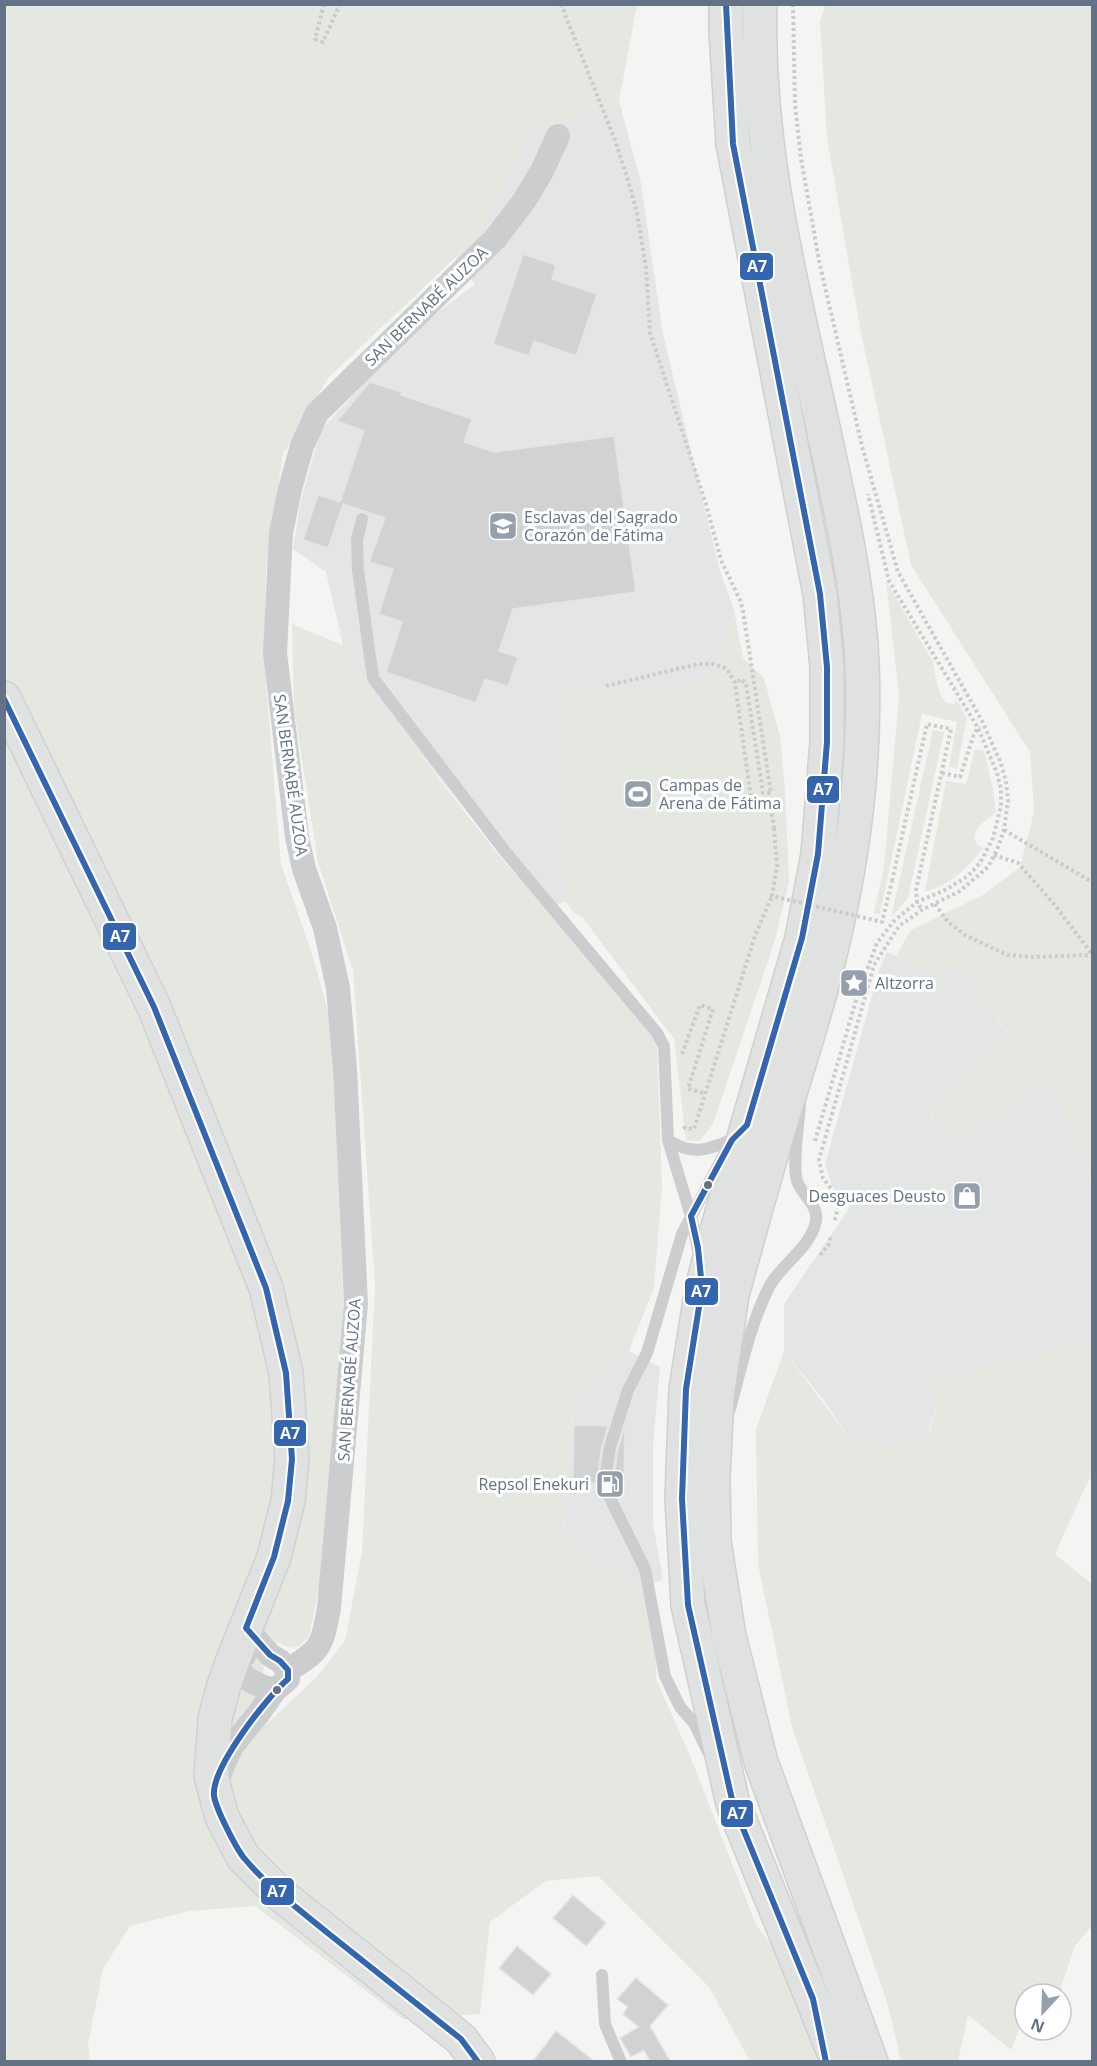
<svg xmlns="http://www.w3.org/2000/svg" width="1097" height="2066" viewBox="0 0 1097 2066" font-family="'Open Sans',sans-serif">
<rect width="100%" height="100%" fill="#f4f5f3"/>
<path fill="#e4e6e5" d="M 619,101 L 641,183 L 663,334 L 719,568 L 734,610 L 709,682 L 575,914 L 566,902 L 546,908 L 417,750 L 370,690 L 343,645 L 326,572 L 293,549 L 300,504 L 320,431 L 411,333 L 475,284 L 455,258 L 478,236 L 528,135 Z
M 887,952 L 937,974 L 955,963 L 1010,1037 L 930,1112 L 946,1144 L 1050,1079 L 1092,1183 L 1092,1340 L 931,1384 L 939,1398 L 929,1429 L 897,1447 L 850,1439 L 825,1402 L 784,1351 L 784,1304 L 850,1207 L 832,1186 L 825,1164 L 880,967 Z
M 629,1351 L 660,1367 L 653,1446 L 653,1523 L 663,1579 L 640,1589 L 563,1542 L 574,1404 L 599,1368 Z"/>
<path fill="#e4e8e1" d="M 5,5 L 637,5 L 619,101 L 528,135 L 478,236 L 328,378 L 283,454 L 266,569 L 264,658 L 281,864 L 312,954 L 331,1021 L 344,1314 L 319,1589 L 309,1636 L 299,1646 L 291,1648 L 276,1642 L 265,1631 L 261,1729 L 315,1679 L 345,1641 L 362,1552 L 375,1284 L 353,971 L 318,862 L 294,709 L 292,624 L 343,645 L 370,690 L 496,852 L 637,1010 L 657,1044 L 662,1187 L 654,1288 L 629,1351 L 599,1368 L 574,1404 L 563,1541 L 648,1591 L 657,1638 L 656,1679 L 691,1758 L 756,1925 L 813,1999 L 826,2061 L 750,2061 L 709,1987 L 598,1876 L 546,1881 L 490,1922 L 480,2014 L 403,2019 L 255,1906 L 190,1911 L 130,1926 L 103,1969 L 88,2044 L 90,2061 L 5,2062 Z
M 825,5 L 1092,5 L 1092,1183 L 1050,1079 L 946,1144 L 930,1111 L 1010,1036 L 955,963 L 937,974 L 896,956 L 911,930 L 983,895 L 1020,867 L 1034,812 L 1030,752 L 911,565 L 860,328 L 827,138 L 820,22 Z
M 886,581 L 933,662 L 937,684 L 941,696 L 946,703 L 953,704 L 957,701 L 967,718 L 957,769 L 949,767 L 957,722 L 922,714 L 880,914 L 874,913 L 884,867 L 899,696 Z
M 734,610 L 743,658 L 764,678 L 780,736 L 785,790 L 789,882 L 775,940 L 713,1124 L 700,1141 L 686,1140 L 674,1039 L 582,917 L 575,914 L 566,902 L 557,687 L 709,682 Z
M 933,730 L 944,732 L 908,898 L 891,918 Z
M 975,749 L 984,751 L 993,789 L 996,812 C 986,821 977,824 974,838 L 977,844 L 983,848 C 968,868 950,885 925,892 L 946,781 L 966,784 Z
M 1092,1340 L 1092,1480 L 1089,1479 L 1055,1554 L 1092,1584 L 1092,1926 L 1075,1946 L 1060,1990 L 1051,1994 L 1025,1994 L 1025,2015 L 1011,2050 L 968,2015 L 958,2061 L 901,2061 L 887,2002 L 792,1727 L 758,1564 L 756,1429 L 784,1351 L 850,1439 L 897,1447 L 930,1429 L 939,1398 L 931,1384 Z"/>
<path fill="#d1d2d3" stroke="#e4e4e2" stroke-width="1.5" d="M 523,254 L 556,265 L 552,279 L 597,294 L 576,356 L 534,341 L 529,356 L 493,344 Z
M 370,382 L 402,392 L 401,395 L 472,419 L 464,442 L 494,452 L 614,436 L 636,592 L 513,609 L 499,651 L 518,657 L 508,686 L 485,679 L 476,703 L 386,672 L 402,622 L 379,614 L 393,569 L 369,562 L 385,518 L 343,504 L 328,548 L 303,540 L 318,495 L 340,502 L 364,431 L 337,421 Z
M 574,1425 L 608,1426 L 602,1446 L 596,1483 L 573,1483 Z
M 625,1426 L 624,1484 L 613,1483 L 618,1449 Z
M 573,1895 L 606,1923 L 586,1946 L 553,1918 Z
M 517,1946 L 551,1974 L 533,1995 L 499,1968 Z
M 636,1978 L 668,2005 L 650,2026 L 670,2061 L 650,2061 L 644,2050 L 631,2057 L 620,2038 L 639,2027 L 623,2014 L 628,2007 L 617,1999 Z
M 556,2031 L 594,2061 L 533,2061 Z"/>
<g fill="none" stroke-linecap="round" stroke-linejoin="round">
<g stroke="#cfd2d3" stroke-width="36">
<path id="secondary" d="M 4,698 L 154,1007 L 266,1288 L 286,1373 L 292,1459 L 288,1501 L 274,1557 L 233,1660 L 224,1685 L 215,1719 L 211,1776 L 222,1817 L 243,1857 L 281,1895 L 461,2039 L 478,2062"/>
</g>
<g stroke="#cfd1d1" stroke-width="36">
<path id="primary" d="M 726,4 L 726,32 L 733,144 L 820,594 L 827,667 L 827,742 L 818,854 L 802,938 L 715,1237 L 702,1288 L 686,1389 L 682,1499 L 688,1605 L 733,1804 L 838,2062
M 760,4 C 756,142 789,276 819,409 C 837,493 858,578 862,663 C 866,758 854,854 832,946 C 817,1012 794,1077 775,1142 C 760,1193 746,1244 732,1295 L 717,1397 L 713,1477 L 714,1541 L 729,1636 L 761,1762 L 871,2062"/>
</g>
<path stroke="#cacbcc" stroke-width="4" stroke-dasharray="3 3" stroke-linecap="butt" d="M 324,4 L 315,39 L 323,42 L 340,4
M 561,4 L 615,140 L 627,177 L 637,213 L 646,268 L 650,333 L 706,504 L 721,560 L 740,600 L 743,611 L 771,793 L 763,793 L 746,684 L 741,679 L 735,683
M 793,4 L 795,105 L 801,158 L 819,261 L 862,446 L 898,572 L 982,721 L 1000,761 L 1006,781 L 1008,801 L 1004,830 L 997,850 L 988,867 L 960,891 L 922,910 L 899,926 L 874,965 L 819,1160 L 823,1178 L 840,1200 L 834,1223
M 606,686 L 698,664 L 714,664 L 727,669 L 735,683 L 752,805 L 770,802 L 774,828
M 942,773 L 960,777 L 974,734 L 979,726
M 1004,830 L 1092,882
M 994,855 L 1018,863 L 1054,904 L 1092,954
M 892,881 L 927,724 L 951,729 L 916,890 L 917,902 L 922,910
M 935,904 L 948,922 L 965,935 L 1007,955 L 1033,957 L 1092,955
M 682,1054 L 700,1005 L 713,1009 L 688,1089 L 704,1093
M 684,1126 L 685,1128 L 694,1129 L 755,936 L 772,896
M 815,1141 L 857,997 L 877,943 L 894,921 L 917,902 L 945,890 L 968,876 L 980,863 L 993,838 L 1001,806 L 1001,789 L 997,773 L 978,728 L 889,581 L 868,494
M 820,1255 L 828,1246 L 831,1236"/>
<path stroke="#cccdce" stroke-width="12" d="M 362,519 L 357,540 L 358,570 L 373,678 L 504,850 L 657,1033 L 664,1046 L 668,1140 L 691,1216 L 699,1255
M 668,1140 C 693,1156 706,1150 732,1140
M 730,1409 C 741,1368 750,1325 769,1287 C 782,1263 810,1249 816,1221 C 819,1206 802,1195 797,1181 C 792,1164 799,1123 800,1104
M 708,1752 L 694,1723 L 680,1707 L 665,1676 L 645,1569 L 604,1486 L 610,1447 L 628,1390 L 647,1353 L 682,1234 L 728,1147
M 602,1975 L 605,2024 L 621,2062"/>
<path stroke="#cccdce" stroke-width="24" d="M 244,1656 L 233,1660 C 243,1679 254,1685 275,1690
M 288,1670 C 322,1650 322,1645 329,1608 L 356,1304 L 345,1069 L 338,988 L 325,928 L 304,869 L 297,837 L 275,653 L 281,533 L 290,489 L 302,446 L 317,413 L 495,239 L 524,201 L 542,171 L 558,136
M 218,1781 L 222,1767 L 232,1746 L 259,1713 L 275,1690 L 288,1679 L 288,1670 L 280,1661 L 270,1655 L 246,1628"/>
<use href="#secondary" stroke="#e0e1e1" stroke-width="33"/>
<use href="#primary" stroke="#e0e1e1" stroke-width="33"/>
<path stroke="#cacbcc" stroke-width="4" stroke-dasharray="3 3" stroke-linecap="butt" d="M 774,828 L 777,866 L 772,896 L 882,922 L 892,881"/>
<g stroke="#fff" stroke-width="10">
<path id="bus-1" d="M 726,4 L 733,144 L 820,594 L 827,667 L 827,742 L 818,854 L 802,938 L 747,1125 L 732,1140 L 691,1216 L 698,1248 L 702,1288 L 686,1389 L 682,1499 L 688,1605 L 733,1804 L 813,1999 L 826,2062
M 4,699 L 154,1007 L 266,1288 L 286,1373 L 292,1459 L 288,1501 L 274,1557 L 246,1628 L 270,1655 L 280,1661 L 288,1670 L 288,1679 C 267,1697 211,1768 214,1796 C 216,1809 236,1848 244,1858 C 268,1887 300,1910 329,1934 C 373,1969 417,2004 461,2039 L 478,2062"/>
</g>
<use href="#bus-1" stroke="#3466b0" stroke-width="6"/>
</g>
<defs>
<g id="school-square" transform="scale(1.5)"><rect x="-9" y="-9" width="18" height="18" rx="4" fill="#96a0ac" stroke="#fff"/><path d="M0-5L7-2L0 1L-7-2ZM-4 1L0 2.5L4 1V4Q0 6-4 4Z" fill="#fff"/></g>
<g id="stadium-square" transform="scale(1.5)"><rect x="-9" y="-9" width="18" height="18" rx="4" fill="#96a0ac" stroke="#fff"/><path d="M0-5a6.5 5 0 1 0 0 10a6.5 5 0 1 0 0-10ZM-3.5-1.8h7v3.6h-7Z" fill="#fff"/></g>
<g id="sight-square" transform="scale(1.5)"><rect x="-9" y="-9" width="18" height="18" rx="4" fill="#96a0ac" stroke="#fff"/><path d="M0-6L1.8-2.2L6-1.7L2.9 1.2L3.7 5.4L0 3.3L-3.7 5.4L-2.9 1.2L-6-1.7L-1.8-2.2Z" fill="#fff"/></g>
<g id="shop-square" transform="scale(1.5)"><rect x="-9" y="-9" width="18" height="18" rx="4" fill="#96a0ac" stroke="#fff"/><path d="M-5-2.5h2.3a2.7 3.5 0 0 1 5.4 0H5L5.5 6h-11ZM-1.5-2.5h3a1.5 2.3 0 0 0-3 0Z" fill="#fff"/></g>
<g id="fuel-square" transform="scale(1.5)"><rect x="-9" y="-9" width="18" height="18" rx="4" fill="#96a0ac" stroke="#fff"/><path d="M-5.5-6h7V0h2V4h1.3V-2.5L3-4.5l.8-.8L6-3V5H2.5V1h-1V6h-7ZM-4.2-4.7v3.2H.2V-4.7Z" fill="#fff"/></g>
</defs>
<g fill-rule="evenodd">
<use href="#school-square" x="503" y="526"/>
<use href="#stadium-square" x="638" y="794"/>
<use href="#sight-square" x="854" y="983"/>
<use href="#shop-square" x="967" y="1196"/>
<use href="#fuel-square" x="610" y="1484"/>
</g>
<g fill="#637385" stroke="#fff" stroke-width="2">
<circle cx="708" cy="1185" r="5"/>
<circle cx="277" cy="1690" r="5"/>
</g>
<g text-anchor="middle" stroke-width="6" stroke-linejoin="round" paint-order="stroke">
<g font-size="16" fill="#637385" stroke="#fff">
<text transform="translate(426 306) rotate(-44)" y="6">SAN BERNABÉ AUZOA</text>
<text transform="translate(291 775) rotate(82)" y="6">SAN BERNABÉ AUZOA</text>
<text transform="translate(349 1380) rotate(-86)" y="6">SAN BERNABÉ AUZOA</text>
</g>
<g font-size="16" fill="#637385" stroke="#fff" text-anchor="start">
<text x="524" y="523">Esclavas del Sagrado<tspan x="524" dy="18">Corazón de Fátima</tspan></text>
<text x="659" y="791">Campas de<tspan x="659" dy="18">Arena de Fátima</tspan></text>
<text x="875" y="989">Altzorra</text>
<text x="946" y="1202" text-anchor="end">Desguaces Deusto</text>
<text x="589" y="1490" text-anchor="end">Repsol Enekuri</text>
</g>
</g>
<g stroke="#fff" stroke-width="2">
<rect x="739" y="252" width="35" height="29" rx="6" fill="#3466b0"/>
<rect x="806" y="775" width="34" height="29" rx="6" fill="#3466b0"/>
<rect x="102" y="922" width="35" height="29" rx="6" fill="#3466b0"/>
<rect x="684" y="1277" width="35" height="29" rx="6" fill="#3466b0"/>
<rect x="273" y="1419" width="34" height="28" rx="6" fill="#3466b0"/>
<rect x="720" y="1799" width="34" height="29" rx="6" fill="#3466b0"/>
<rect x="260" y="1877" width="35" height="29" rx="6" fill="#3466b0"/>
</g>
<g font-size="16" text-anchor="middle" font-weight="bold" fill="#fff">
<text x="757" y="272">A7</text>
<text x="823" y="795">A7</text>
<text x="120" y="942">A7</text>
<text x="701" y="1297">A7</text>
<text x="290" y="1439">A7</text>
<text x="737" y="1819">A7</text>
<text x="277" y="1897">A7</text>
</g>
<rect width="1097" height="2066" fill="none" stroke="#637385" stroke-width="12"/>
<g transform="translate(1043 2012) rotate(202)"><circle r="28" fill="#ffffff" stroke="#c1c7ce" stroke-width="1.5"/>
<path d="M0-4.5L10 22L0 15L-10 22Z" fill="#96a0ac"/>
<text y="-9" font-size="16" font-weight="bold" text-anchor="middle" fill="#637385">N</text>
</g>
</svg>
